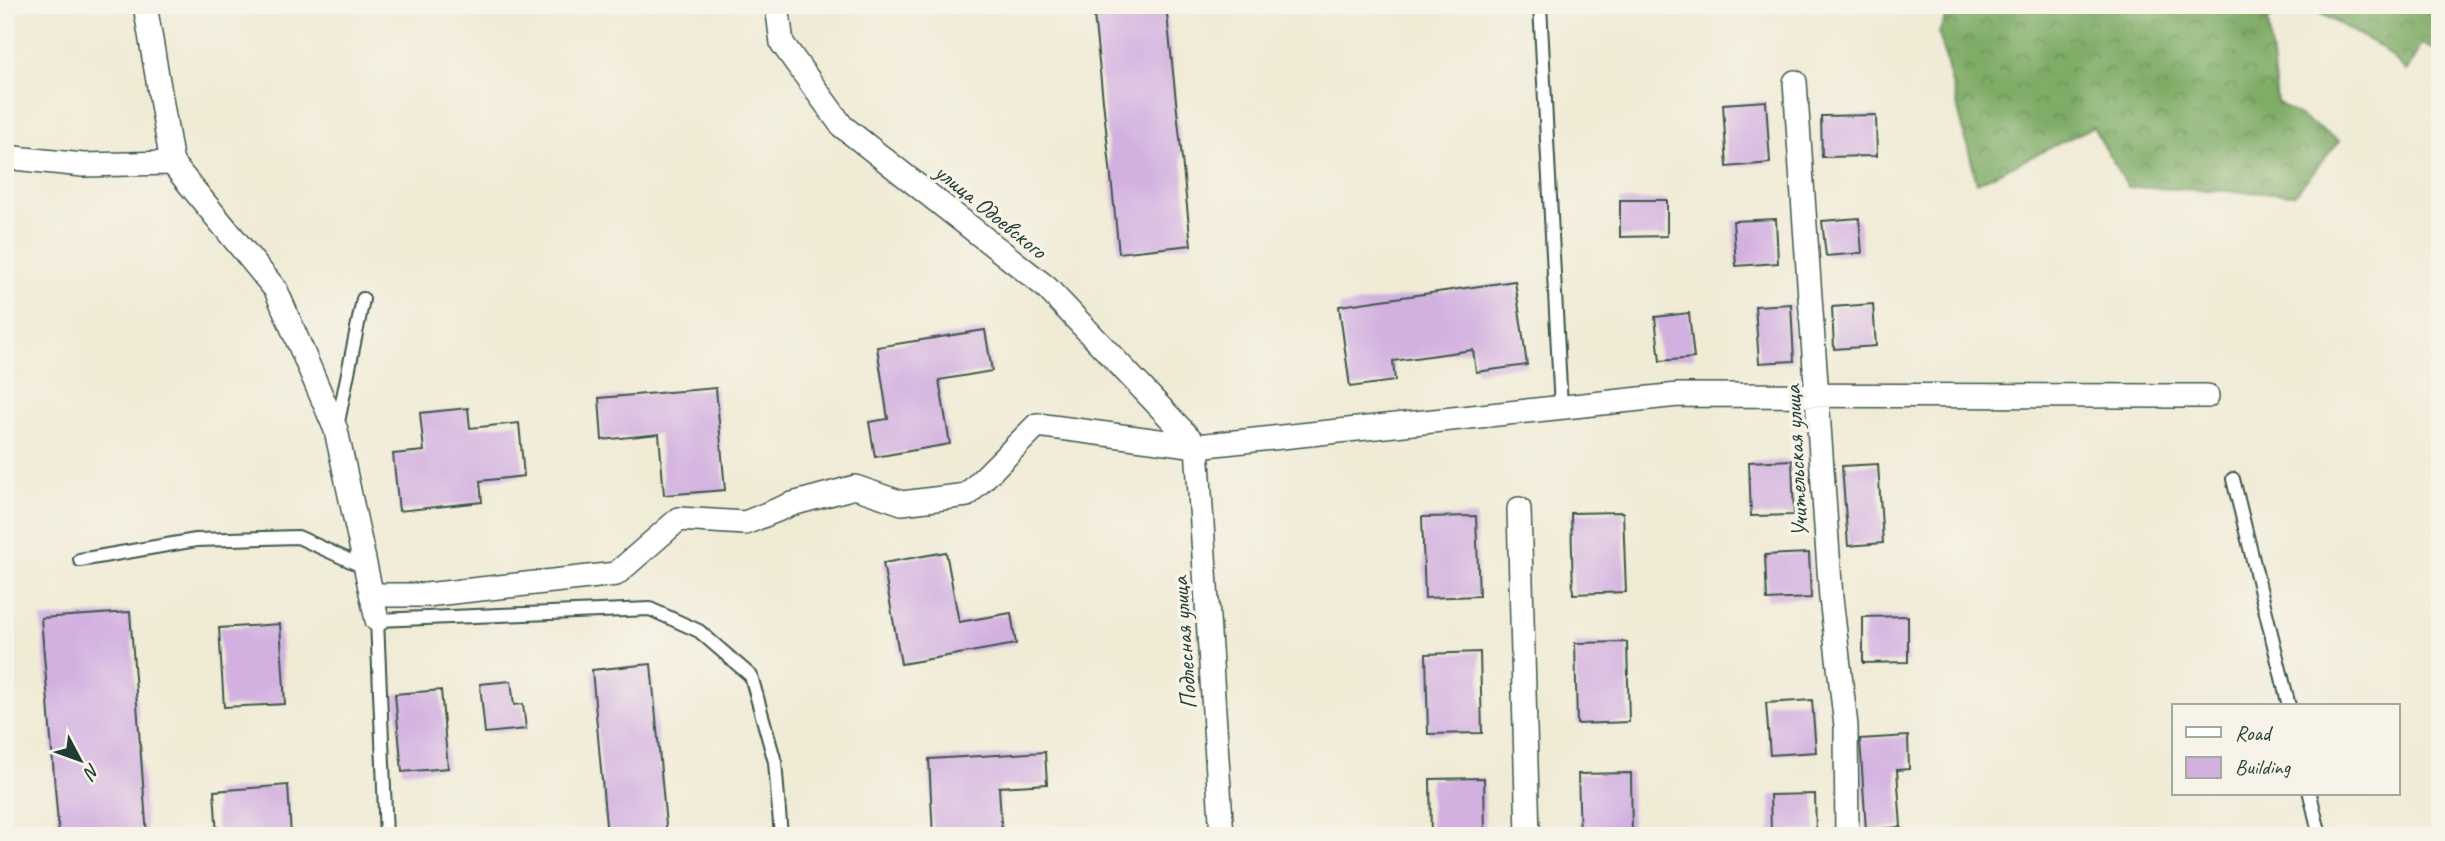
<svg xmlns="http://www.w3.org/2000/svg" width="2445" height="841" viewBox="0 0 2445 841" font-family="Caveat,sans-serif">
<defs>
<pattern id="forest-crowns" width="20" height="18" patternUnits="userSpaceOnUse" patternTransform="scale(1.75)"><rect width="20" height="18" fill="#7fac66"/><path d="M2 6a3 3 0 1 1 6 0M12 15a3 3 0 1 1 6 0" fill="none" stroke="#678d55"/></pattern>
</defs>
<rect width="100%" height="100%" fill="#f7f3e8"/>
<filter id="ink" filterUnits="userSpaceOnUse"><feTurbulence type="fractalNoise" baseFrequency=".0143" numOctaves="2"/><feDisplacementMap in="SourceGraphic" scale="14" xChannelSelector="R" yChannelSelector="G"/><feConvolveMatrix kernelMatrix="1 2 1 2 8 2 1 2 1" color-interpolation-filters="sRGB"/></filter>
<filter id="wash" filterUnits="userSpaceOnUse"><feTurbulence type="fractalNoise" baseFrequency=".00686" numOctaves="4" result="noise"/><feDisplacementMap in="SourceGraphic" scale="28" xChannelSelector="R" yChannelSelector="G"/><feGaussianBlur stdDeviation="1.57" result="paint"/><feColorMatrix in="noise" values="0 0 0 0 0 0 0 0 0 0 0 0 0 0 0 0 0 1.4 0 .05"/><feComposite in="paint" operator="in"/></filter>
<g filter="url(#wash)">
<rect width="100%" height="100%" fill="#f0ebd5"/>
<path fill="url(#forest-crowns)" stroke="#4f744d" stroke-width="2" d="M 1951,5 L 2291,5 L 2268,20 L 2277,102 L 2339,141 L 2295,194 L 2128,187 L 2093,127 L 1977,183 L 1939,33 Z
M 2305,5 L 2440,5 L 2440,52 L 2422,44 L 2407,71 L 2381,47 Z"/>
<g id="blocks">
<path fill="#d2b0e0" d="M 1093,5 L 1166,5 L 1191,245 L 1119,253 Z
M 1766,101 L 1770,163 L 1727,167 L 1723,104 Z
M 1876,115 L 1877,156 L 1822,157 L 1821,116 Z
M 1620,200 L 1667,200 L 1667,236 L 1620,237 Z
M 1859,218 L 1862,253 L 1826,256 L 1822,221 Z
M 1776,219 L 1778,263 L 1736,266 L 1733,221 Z
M 1515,281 L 1527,365 L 1476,372 L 1473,350 L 1393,361 L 1395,381 L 1350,387 L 1339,306 Z
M 1791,304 L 1794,361 L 1759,363 L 1755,306 Z
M 1873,304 L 1876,346 L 1834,349 L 1832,307 Z
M 1689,313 L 1694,358 L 1660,361 L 1655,317 Z
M 985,330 L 992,371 L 939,380 L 950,444 L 875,457 L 869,422 L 888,419 L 877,347 Z
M 716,388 L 725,490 L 664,495 L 659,434 L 602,440 L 599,398 Z
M 468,408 L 470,428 L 519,423 L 524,476 L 480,481 L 482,502 L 399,511 L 393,454 L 424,451 L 420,413 Z
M 1792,460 L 1794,515 L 1751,516 L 1749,462 Z
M 1878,464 L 1883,543 L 1848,546 L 1842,466 Z
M 1623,512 L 1626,592 L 1573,594 L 1571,513 Z
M 1476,516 L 1479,596 L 1425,598 L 1422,517 Z
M 946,552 L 959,622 L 1011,613 L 1016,644 L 901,664 L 883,563 Z
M 1809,553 L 1811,598 L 1767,600 L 1765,555 Z
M 130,612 L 147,836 L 59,836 L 41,618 Z
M 1908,616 L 1908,662 L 1863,663 L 1863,617 Z
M 280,624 L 285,704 L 224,707 L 219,628 Z
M 1627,642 L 1629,722 L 1577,724 L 1575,643 Z
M 1480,652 L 1482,733 L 1428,734 L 1426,654 Z
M 651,664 L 667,836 L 607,836 L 592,670 Z
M 511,681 L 514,705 L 523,704 L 526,729 L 485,733 L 480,684 Z
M 441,690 L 448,768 L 402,772 L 395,694 Z
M 1812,700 L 1816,752 L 1770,755 L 1766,703 Z
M 1908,736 L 1909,769 L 1897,770 L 1901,827 L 1866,830 L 1860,739 Z
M 1045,752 L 1047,784 L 999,787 L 1002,836 L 933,836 L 929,759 Z
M 1631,773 L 1632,836 L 1580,836 L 1578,774 Z
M 1484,778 L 1485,836 L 1431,836 L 1430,779 Z
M 288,785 L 291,836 L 217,836 L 214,791 Z
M 1815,794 L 1816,831 L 1771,832 L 1770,795 Z"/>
</g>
</g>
<g filter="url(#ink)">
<use href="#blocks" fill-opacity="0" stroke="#3e574c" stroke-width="2"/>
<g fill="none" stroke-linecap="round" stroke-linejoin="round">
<g stroke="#3e574c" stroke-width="16">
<path id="service" d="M 1540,5 L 1561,408
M 337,427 L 363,299
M 2233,479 L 2289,706
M 80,560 L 196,540 L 298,537 L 366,568
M 2310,794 L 2320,836
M 386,836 L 377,620 L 650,609 L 699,631 L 751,676 L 775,762 L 781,836"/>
</g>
<g stroke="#3e574c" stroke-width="26">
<path id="minor" d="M 145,5 L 172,163 L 276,290 L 336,430 L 377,620
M 777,5 L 782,43 L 842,126 L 1046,287 L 1197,446
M 1795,82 L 1831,598 L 1846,726 L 1847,836
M 5,157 L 83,165 L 172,163
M 1197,446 L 1222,836
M 1519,509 L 1528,836
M 372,595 L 426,595 L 616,574 L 679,519 L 745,523 L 792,504 L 855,487 L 902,503 L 967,495 L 1037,425 L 1197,446 L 1678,395 L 2207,396"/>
</g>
<use href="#service" stroke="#fff" stroke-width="12"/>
<use href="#minor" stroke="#fff" stroke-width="23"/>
</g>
</g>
<g text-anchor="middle" stroke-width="7" stroke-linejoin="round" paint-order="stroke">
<g font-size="24" fill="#1f3d34" stroke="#f7f3e8">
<text transform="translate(991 211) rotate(39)" y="8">улица Одоевского</text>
<text transform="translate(1796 461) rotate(-93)" y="8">Учительская улица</text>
<text transform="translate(1184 643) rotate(-94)" y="8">Подлесная улица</text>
</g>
</g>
<rect width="2445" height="841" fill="none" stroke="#f7f3e8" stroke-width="28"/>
<rect x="2172" y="704" width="228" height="91" fill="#f7f3e8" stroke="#a1aaa0" stroke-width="2"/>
<rect x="2186" y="727" width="35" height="10" fill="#ffffff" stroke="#a1aaa0" stroke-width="2"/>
<text x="2235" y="740" font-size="21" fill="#1f3d34">Road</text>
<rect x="2186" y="757" width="35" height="21" fill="#d2b0e0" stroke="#a1aaa0" stroke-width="2"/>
<text x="2235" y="774" font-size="21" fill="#1f3d34">Building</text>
<g transform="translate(80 760) rotate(131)" stroke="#f7f3e8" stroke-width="5" paint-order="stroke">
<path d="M0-5L12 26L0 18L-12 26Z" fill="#1f3d34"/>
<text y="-10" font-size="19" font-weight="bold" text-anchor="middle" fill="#1f3d34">N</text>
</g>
</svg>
